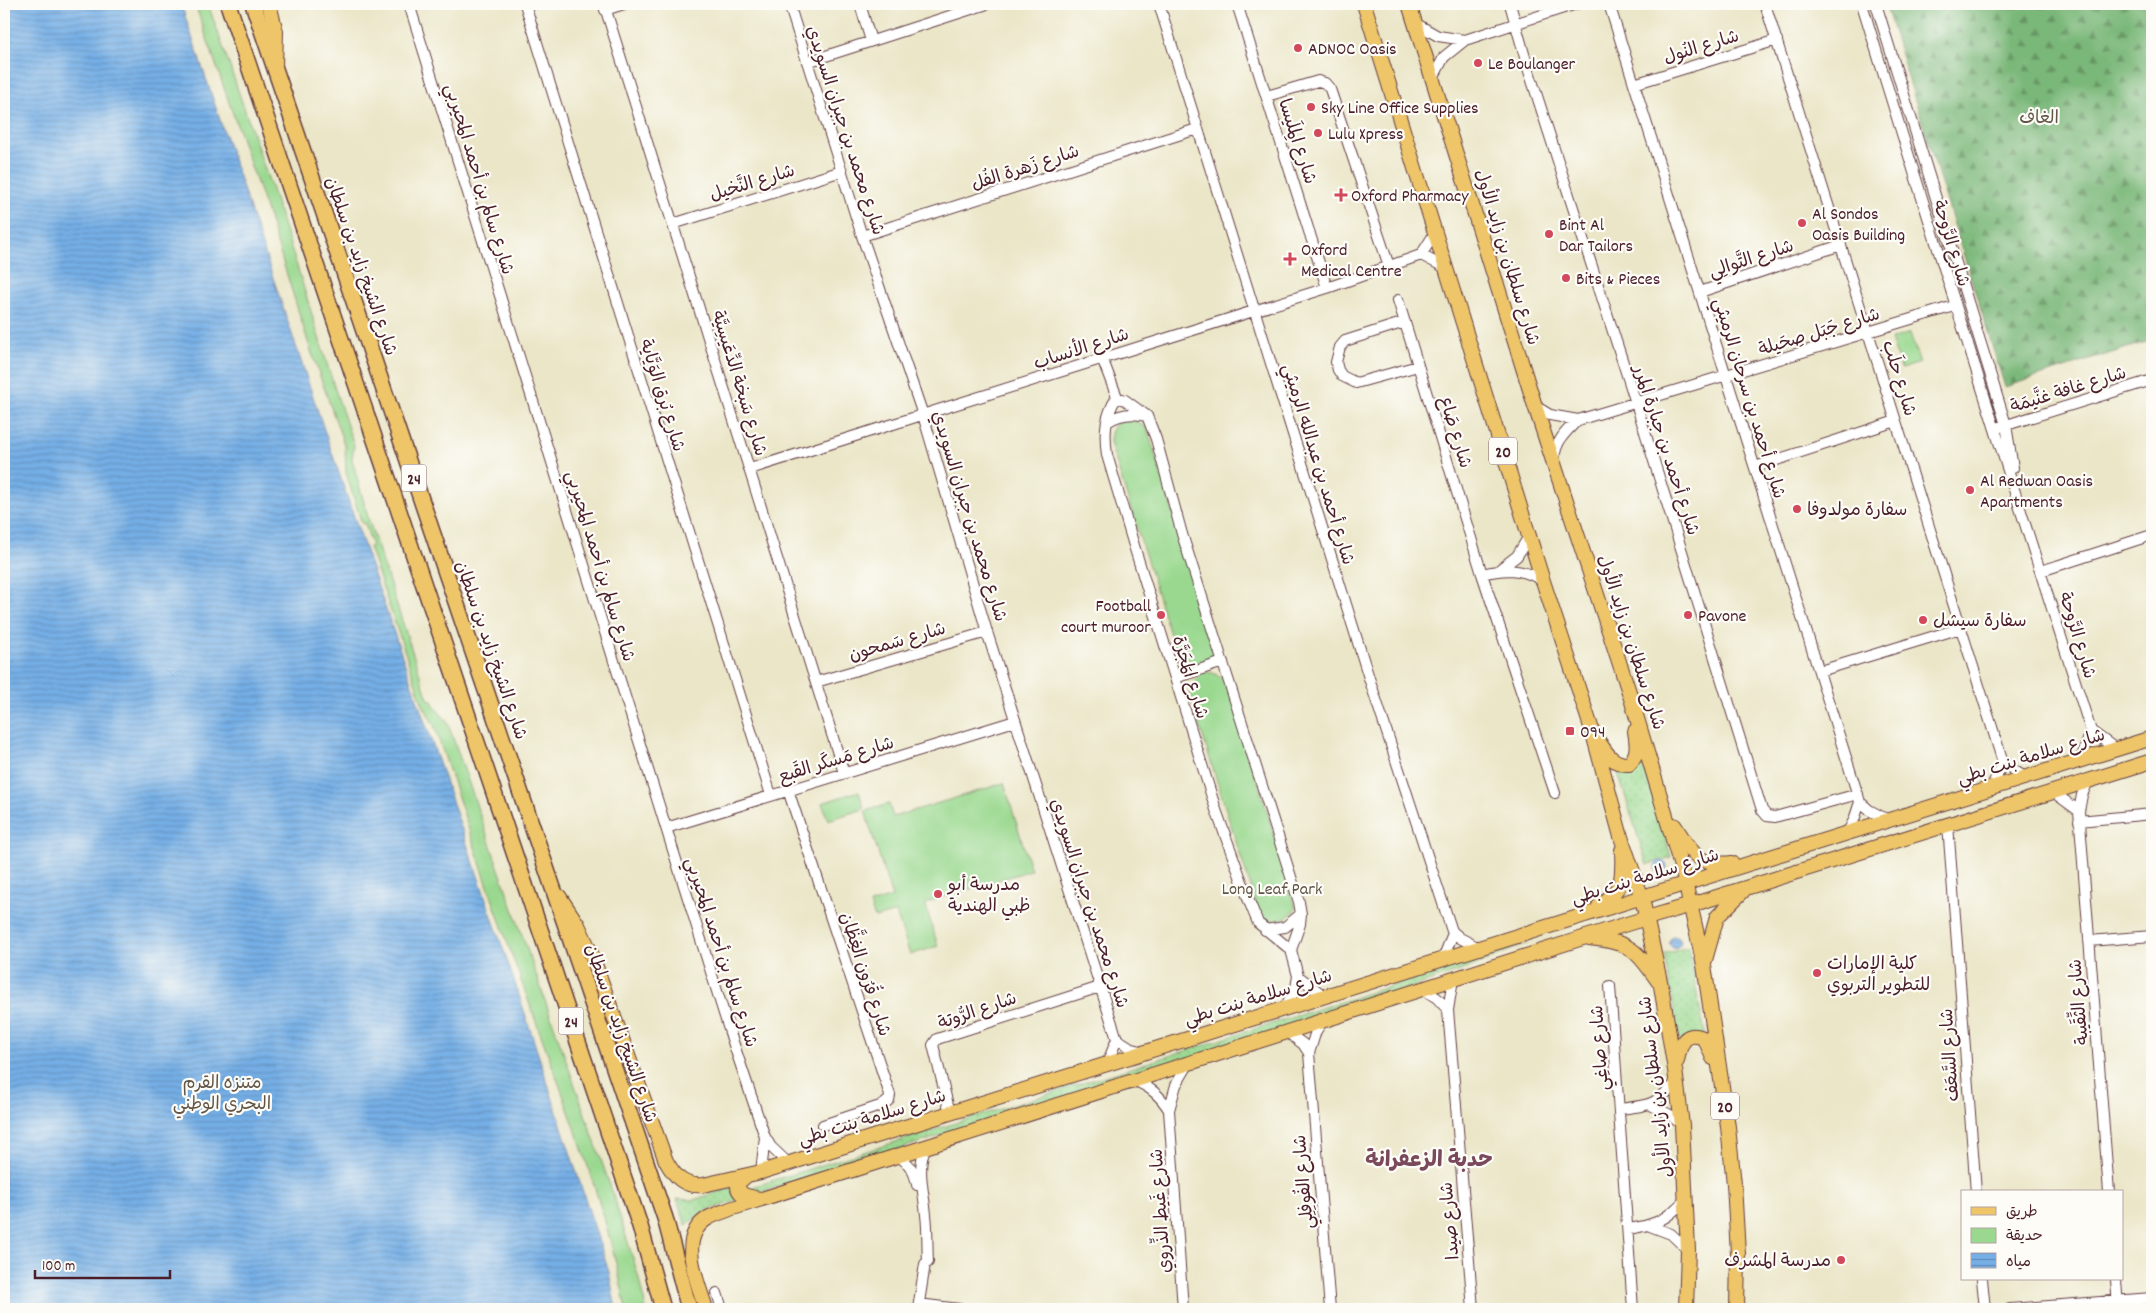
<svg xmlns="http://www.w3.org/2000/svg" width="2156" height="1313" viewBox="0 0 2156 1313" font-family="Dekko,'Playpen Sans Arabic',sans-serif">
<defs>
<pattern id="grass-dots" width="8" height="8" patternUnits="userSpaceOnUse" patternTransform="scale(1.25)"><rect width="8" height="8" fill="#99d88e"/><path d="M2 2h.1M6 6h.1" fill="none" stroke="#85b97b" stroke-width="1.8" stroke-linecap="round"/></pattern>
<pattern id="forest-firs" width="22" height="20" patternUnits="userSpaceOnUse" patternTransform="scale(1.25)"><rect width="22" height="20" fill="#7ab879"/><path d="M5 1l3.5 6h-7zM16 11l3.5 6h-7z" fill="#669563"/></pattern>
<pattern id="water-rules" width="6" height="5" patternUnits="userSpaceOnUse" patternTransform="scale(1.25)"><rect width="6" height="5" fill="#75afe6"/><path d="M0 2.5h6" fill="none" stroke="#628ebb"/></pattern>
</defs>
<rect width="100%" height="100%" fill="#fdfcf7"/>
<filter id="ink" filterUnits="userSpaceOnUse"><feTurbulence type="fractalNoise" baseFrequency=".02" numOctaves="2"/><feDisplacementMap in="SourceGraphic" scale="10" xChannelSelector="R" yChannelSelector="G"/><feConvolveMatrix kernelMatrix="1 2 1 2 8 2 1 2 1" color-interpolation-filters="sRGB"/></filter>
<filter id="wash" filterUnits="userSpaceOnUse"><feTurbulence type="fractalNoise" baseFrequency=".0096" numOctaves="4" result="noise"/><feDisplacementMap in="SourceGraphic" scale="20" xChannelSelector="R" yChannelSelector="G"/><feGaussianBlur stdDeviation="1.12" result="paint"/><feColorMatrix in="noise" values="0 0 0 0 0 0 0 0 0 0 0 0 0 0 0 0 0 1.4 0 .05"/><feComposite in="paint" operator="in"/></filter>
<g filter="url(#wash)">
<rect width="100%" height="100%" fill="#ebe6c8"/>
<path fill="url(#grass-dots)" stroke="#727c5c" d="M 1642,759 L 1671,857 L 1647,865 L 1617,770 L 1631,770 Z
M 1528,943 L 1468,968 L 1318,1019 L 754,1194 L 746,1189 Z
M 1688,947 L 1705,1034 L 1679,1040 L 1664,954 Z
M 734,1187 L 734,1196 L 738,1200 L 703,1212 L 686,1225 L 677,1199 L 693,1200 Z"/>
<path fill="url(#forest-firs)" stroke="#626c52" d="M 1885,4 L 2152,4 L 2152,340 L 2005,387 Z"/>
<path fill="#99d88e" stroke="#727c5c" d="M 195,4 L 208,4 C 237,87 266,170 293,254 C 314,318 331,382 354,445 L 352,459 L 369,521 L 428,699 L 432,700 L 434,706 L 447,721 L 612,1191 L 638,1275 L 646,1309 L 626,1309 C 604,1193 557,1082 518,972 C 488,890 462,807 434,725 L 423,705 L 369,547 L 372,546 L 365,523 L 362,524 L 346,473 L 345,447 L 310,348 L 269,218 Z
M 1910,333 L 1920,363 L 1901,369 L 1891,339 Z
M 1123,418 L 1133,419 L 1147,428 L 1216,654 C 1210,666 1196,666 1184,667 L 1178,660 L 1110,442 C 1110,430 1114,426 1123,418 Z
M 1204,672 L 1213,673 L 1228,681 L 1296,908 C 1290,920 1277,920 1265,920 L 1259,914 L 1190,696 C 1190,684 1195,680 1204,672 Z
M 1004,783 L 1031,870 L 925,903 L 938,946 L 910,955 L 896,912 L 875,918 L 870,904 L 892,897 L 865,811 L 889,804 L 893,817 Z
M 859,791 L 864,809 L 828,820 L 822,803 Z"/>
<path fill="url(#water-rules)" stroke="#606788" d="M 4,4 L 181,4 L 329,444 L 518,992 L 609,1272 L 616,1309 L 4,1309 Z
M1655 867a6 6 0 1 1 12 0a6 6 0 1 1-12 0Z
M1669.5 942a5.5 5.5 0 1 1 11 0a5.5 5.5 0 1 1-11 0Z"/>
</g>
<g filter="url(#ink)">
<g fill="none" stroke-linecap="round" stroke-linejoin="round">
<g stroke="#623d43" stroke-width="12">
<path id="minor" d="M 409,4 L 731,1036 L 765,1137 L 771,1147 L 788,1163
M 525,4 L 771,795
M 604,4 L 844,773
M 789,4 L 862,236 L 923,415 L 987,632 L 1117,1039 L 1107,1064
M 860,4 L 871,41
M 1159,4 L 1369,678 L 1452,931 L 1460,938 L 1479,948
M 1237,4 L 1327,288
M 1510,4 L 1528,68 L 1636,403 L 1762,810 L 1767,816 L 1775,817 L 1858,794
M 1609,4 L 1860,802 L 1854,820 L 1848,832
M 1765,4 L 2002,759 L 2013,770 L 2025,777
M 1862,4 C 1936,247 2014,489 2091,731 L 2081,760
M 1876,4 L 2006,425 L 2013,468
M 605,10 L 624,4
M 1415,23 L 1438,36 L 1465,40
M 807,62 L 987,4
M 1433,78 L 1444,57 L 1465,40 L 1576,4
M 1634,84 L 1777,40
M 1267,96 L 1318,81 L 1325,83 L 1330,89 L 1389,266
M 673,224 L 842,171
M 862,236 L 1197,129
M 1421,255 L 1446,268
M 1700,292 L 1841,245
M 1398,300 L 1482,574 L 1555,793
M 1405,322 L 1345,341 L 1340,347 L 1336,362 L 1338,370 L 1342,376 L 1356,383 L 1418,366
M 1102,358 L 1117,397 L 1125,400 L 1147,416 L 1156,439 L 1182,534 L 1299,902 L 1301,914 L 1300,924 L 1291,950 L 1298,976 L 1296,988 L 1284,1009
M 1117,397 C 1105,415 1104,433 1107,455 L 1135,549 L 1216,810 L 1249,901 L 1258,923 L 1291,950
M 1535,406 L 1550,415 L 1578,420 L 1954,306
M 1107,422 C 1119,414 1131,412 1146,416
M 2000,427 L 2152,380
M 1554,460 C 1555,442 1565,432 1578,420
M 1755,467 L 1896,421
M 750,469 L 1327,288 L 1421,255 L 1435,233
M 1500,569 L 1517,556 L 1529,536
M 2041,571 L 2152,535
M 1482,574 C 1505,568 1522,568 1543,581
M 1820,671 L 1961,628
M 1175,678 L 1223,662
M 816,682 L 987,632
M 2091,731 L 2116,749
M 2088,781 L 2082,795 L 2079,811 L 2109,1192
M 1992,788 L 2003,761
M 788,790 L 890,1095 L 889,1100 L 883,1105 L 823,1125
M 2053,792 L 2079,811
M 1860,802 L 1869,810 L 1888,820
M 2079,821 L 2152,814
M 1948,825 L 1976,1192
M 666,828 L 1015,721
M 1265,930 L 1285,927 L 1301,914
M 2089,941 L 2152,936
M 1443,959 L 1453,933
M 1298,976 L 1324,996
M 1453,979 L 1448,1010 L 1473,1309
M 1610,986 L 1633,1309
M 1423,989 L 1437,998 L 1448,1010
M 1323,1020 L 1316,1031 L 1309,1053 L 1330,1309
M 1287,1032 L 1303,1044 L 1309,1053
M 1117,1039 L 1133,1049 L 1145,1052
M 1133,1080 C 1150,1087 1160,1095 1169,1110
M 1651,1105 L 1670,1115 L 1682,1125
M 1619,1109 C 1652,1105 1653,1106 1677,1082
M 950,1113 L 933,1045 L 937,1039 L 1100,987
M 897,1156 C 909,1162 915,1171 917,1185
M 761,1172 L 765,1137
M 1650,1226 L 1671,1234 L 1688,1250
M 1628,1229 C 1656,1225 1666,1220 1686,1199
M 1982,1279 L 1985,1309
M 2116,1279 L 2118,1309
M 717,1293 L 722,1309
M 919,1304 L 959,1309
M 918,1309 L 925,1264 L 928,1262 C 927,1246 928,1230 926,1215 C 924,1192 916,1168 926,1146
M 1183,1309 L 1169,1110 L 1176,1085 L 1189,1063
M 2010,1309 L 2152,1298"/>
</g>
<g stroke="#623d43" stroke-width="16">
<path id="major" d="M 269,4 L 276,32 L 275,67
M 1364,4 L 1543,581 L 1592,730 L 1621,837 L 1642,898 L 1661,986 L 1675,1070 L 1682,1125 L 1688,1250 L 1686,1309
M 1409,4 L 1535,406 L 1630,695 L 1683,873 L 1704,965 L 1728,1127 L 1734,1184 L 1738,1254 L 1737,1309
M 1599,742 C 1607,754 1613,765 1629,764 C 1639,754 1637,744 1635,731
M 1674,825 C 1692,852 1696,867 1732,863
M 559,896 L 578,925 L 591,953 L 666,1161 C 675,1177 684,1187 703,1185 L 761,1172 L 2152,738
M 1599,906 C 1624,889 1623,878 1622,850
M 1589,938 C 1629,942 1635,948 1658,981
M 1705,960 L 1717,917 L 1743,891
M 1677,1061 C 1680,1044 1685,1029 1705,1039 L 1713,1058
M 746,1176 L 738,1183 C 736,1196 750,1197 760,1199
M 706,1309 C 698,1282 676,1237 708,1218 C 715,1214 723,1212 730,1209 L 1630,923 L 1691,905 L 2152,761"/>
</g>
<g stroke="#623d43" stroke-width="18">
<path id="highway" d="M 228,4 L 640,1226 L 663,1309
M 253,4 L 665,1218 L 689,1309"/>
</g>
<use href="#minor" stroke="#fff" stroke-width="10"/>
<use href="#major" stroke="#eec569" stroke-width="14"/>
<use href="#highway" stroke="#eec569" stroke-width="15"/>
</g>
</g>
<g fill="#d1495b" stroke="#fdfcf7" stroke-width="2">
<circle cx="1298" cy="48" r="5"/>
<circle cx="1478" cy="63" r="5"/>
<circle cx="1311" cy="107" r="5"/>
<circle cx="1318" cy="133" r="5"/>
<path d="M1338.5 187.5h5v5h5v5h-5v5h-5v-5h-5v-5h5z"/>
<circle cx="1802" cy="223" r="5"/>
<circle cx="1549" cy="234" r="5"/>
<path d="M1287.5 251.5h5v5h5v5h-5v5h-5v-5h-5v-5h5z"/>
<circle cx="1566" cy="278" r="5"/>
<circle cx="1970" cy="490" r="5"/>
<circle cx="1797" cy="509" r="5"/>
<circle cx="1161" cy="615" r="5"/>
<circle cx="1688" cy="615" r="5"/>
<circle cx="1923" cy="620" r="5"/>
<rect x="1565" y="726" width="10" height="10" rx="2.5"/>
<circle cx="938" cy="894" r="5"/>
<circle cx="1817" cy="973" r="5"/>
<circle cx="1841" cy="1260" r="5"/>
</g>
<g text-anchor="middle" stroke-width="4.5" stroke-linejoin="round" paint-order="stroke">
<g fill="#fdfcf7" stroke="#806168" stroke-width="1">
<rect x="1489" y="437.5" width="28" height="27" rx="4"/>
<rect x="401.5" y="464.5" width="25" height="27" rx="4"/>
<rect x="558.5" y="1007.5" width="25" height="27" rx="4"/>
<rect x="1711" y="1092.5" width="28" height="27" rx="4"/>
</g>
<g font-size="16" font-weight="bold" fill="#4a1f2b">
<text x="1503" y="457">20</text>
<text x="414" y="484">24</text>
<text x="571" y="1027">24</text>
<text x="1725" y="1112">20</text>
</g>
<g font-size="18" fill="#4a1f2b" stroke="#fdfcf7">
<text transform="translate(1701 46) rotate(-17)" y="6">شارع النُول</text>
<text transform="translate(846 130) rotate(72)" y="6">شارع محمد بن جبران السويدي</text>
<text transform="translate(1298 141) rotate(72)" y="6">شارع المِلَيسا</text>
<text transform="translate(1025 167) rotate(-18)" y="6">شارع زَهرة الفُل</text>
<text transform="translate(480 179) rotate(73)" y="6">شارع سالم بن أحمد المحيربي</text>
<text transform="translate(752 182) rotate(-17)" y="6">شارع النَّخيل</text>
<text transform="translate(1952 243) rotate(73)" y="6">شارع الرَّوحة</text>
<text transform="translate(1508 257) rotate(73)" y="6">شارع سلطان بن زايد الأول</text>
<text transform="translate(1751 258) rotate(-18)" y="6">شارع التَّوالِي</text>
<text transform="translate(362 266) rotate(71)" y="6">شارع الشيخ زايد بن سلطان</text>
<text transform="translate(1819 331) rotate(-17)" y="6">شارع جَبَل صِحَيلة</text>
<text transform="translate(1081 348) rotate(-18)" y="6">شارع الأنساب</text>
<text transform="translate(1900 378) rotate(73)" y="6">شارع حلَب</text>
<text transform="translate(740 383) rotate(73)" y="6">شارع سَبخة الدِّعَيسِيَّة</text>
<text transform="translate(2068 389) rotate(-17)" y="6">شارع غافة غنَّيمَة</text>
<text transform="translate(663 395) rotate(73)" y="6">شارع بُرق الوَيَّاية</text>
<text transform="translate(1750 398) rotate(73)" y="6">شارع أحمد بن سرحان الرميثي</text>
<text transform="translate(1456 432) rotate(73)" y="6">شارع صَاع</text>
<text transform="translate(1667 450) rotate(72)" y="6">شارع أحمد بن جبارة المرر</text>
<text transform="translate(1319 464) rotate(73)" y="6">شارع أحمد بن عبدالله الرميثي</text>
<text transform="translate(970 516) rotate(73)" y="6">شارع محمد بن جبران السويدي</text>
<text transform="translate(601 566) rotate(73)" y="6">شارع سالم بن أحمد المحيربي</text>
<text transform="translate(2078 635) rotate(73)" y="6">شارع الرَّوحة</text>
<text transform="translate(897 641) rotate(-16)" y="6">شارع سَمحون</text>
<text transform="translate(1632 642) rotate(72)" y="6">شارع سلطان بن زايد الأول</text>
<text transform="translate(492 650) rotate(71)" y="6">شارع الشيخ زايد بن سلطان</text>
<text transform="translate(1191 677) rotate(73)" y="6">شارع المَجَرَّة</text>
<text transform="translate(2031 756) rotate(-17)" y="6">شارع سلامة بنت بطي</text>
<text transform="translate(836 759) rotate(-17)" y="6">شارع مَسكَر القَبع</text>
<text transform="translate(1645 876) rotate(-17)" y="6">شارع سلامة بنت بطي</text>
<text transform="translate(1090 903) rotate(72)" y="6">شارع محمد بن جبران السويدي</text>
<text transform="translate(722 952) rotate(72)" y="6">شارع سالم بن أحمد المحيربي</text>
<text transform="translate(866 974) rotate(72)" y="6">شارع قُرُون الغِظَّان</text>
<text transform="translate(1258 997) rotate(-17)" y="6">شارع سلامة بنت بطي</text>
<text transform="translate(2078 1002) rotate(-95)" y="6">شارع الثِّقَيبة</text>
<text transform="translate(977 1010) rotate(-19)" y="6">شارع الرُّوتة</text>
<text transform="translate(622 1033) rotate(71)" y="6">شارع الشيخ زايد بن سلطان</text>
<text transform="translate(1599 1048) rotate(-94)" y="6">شارع صاغِي</text>
<text transform="translate(1949 1055) rotate(-94)" y="6">شارع السَّعَف</text>
<text transform="translate(1655 1087) rotate(-97)" y="6">شارع سلطان بن زايد الأول</text>
<text transform="translate(872 1117) rotate(-17)" y="6">شارع سلامة بنت بطي</text>
<text transform="translate(1303 1182) rotate(-95)" y="6">شارع الفُوفِلِي</text>
<text transform="translate(1160 1211) rotate(-94)" y="6">شارع غَيط الذِّروي</text>
<text transform="translate(1449 1221) rotate(-95)" y="6">شارع صيدا</text>
</g>
<g font-size="18" fill="#4a1f2b" stroke="#fdfcf7" text-anchor="start">
<text x="1308" y="54">ADNOC Oasis</text>
<text x="1488" y="69">Le Boulanger</text>
<text x="1321" y="113">Sky Line Office Supplies</text>
<text x="1328" y="139">Lulu Xpress</text>
<text x="1351" y="201">Oxford Pharmacy</text>
<text x="1812" y="219">Al Sondos<tspan x="1812" dy="21">Oasis Building</tspan></text>
<text x="1559" y="230">Bint Al<tspan x="1559" dy="21">Dar Tailors</tspan></text>
<text x="1301" y="255">Oxford<tspan x="1301" dy="21">Medical Centre</tspan></text>
<text x="1576" y="284">Bits &amp; Pieces</text>
<text x="1980" y="486">Al Redwan Oasis<tspan x="1980" dy="21">Apartments</tspan></text>
<text x="1807" y="515">سفارة مولدوفا</text>
<text x="1151" y="611" text-anchor="end">Football<tspan x="1151" dy="21">court muroor</tspan></text>
<text x="1698" y="621">Pavone</text>
<text x="1933" y="626">سفارة سيشل</text>
<text x="1580" y="737">094</text>
<text x="948" y="890">مدرسة أبو<tspan x="948" dy="21">ظبي الهندية</tspan></text>
<text x="1827" y="969">كلية الإمارات<tspan x="1827" dy="21">للتطوير التربوي</tspan></text>
<text x="1831" y="1266" text-anchor="end">مدرسة المشرف</text>
</g>
<g font-size="18" fill="#625649" stroke="#fdfcf7">
<text x="2039" y="123">الغاف</text>
<text x="1272" y="894">Long Leaf Park</text>
<text x="222" y="1088">متنزه القرم<tspan x="222" dy="21">البحري الوطني</tspan></text>
</g>
<g font-size="22" font-weight="bold" fill="#7b495c" stroke="#fdfcf7">
<text x="1429" y="1166">حدبة الزعفرانة</text>
</g>
</g>
<rect width="2156" height="1313" fill="none" stroke="#fdfcf7" stroke-width="20"/>
<rect x="1961" y="1190" width="162" height="90" fill="#fdfcf7" stroke="#b5a4a5"/>
<rect x="1971" y="1207" width="25" height="8" fill="#eec569" stroke="#b5a4a5"/>
<text x="2006" y="1216" font-size="15" fill="#4a1f2b">طريق</text>
<rect x="1971" y="1228" width="25" height="15" fill="#99d88e" stroke="#b5a4a5"/>
<text x="2006" y="1240" font-size="15" fill="#4a1f2b">حديقة</text>
<rect x="1971" y="1253" width="25" height="15" fill="url(#water-rules)" stroke="#b5a4a5"/>
<text x="2006" y="1266" font-size="15" fill="#4a1f2b">مياه</text>
<path d="M35 1270v8h135v-8" fill="none" stroke="#4a1f2b" stroke-width="2.5"/>
<text x="42" y="1270" font-size="15" fill="#4a1f2b" stroke="#fdfcf7" stroke-width="4" paint-order="stroke">100 m</text>
</svg>
